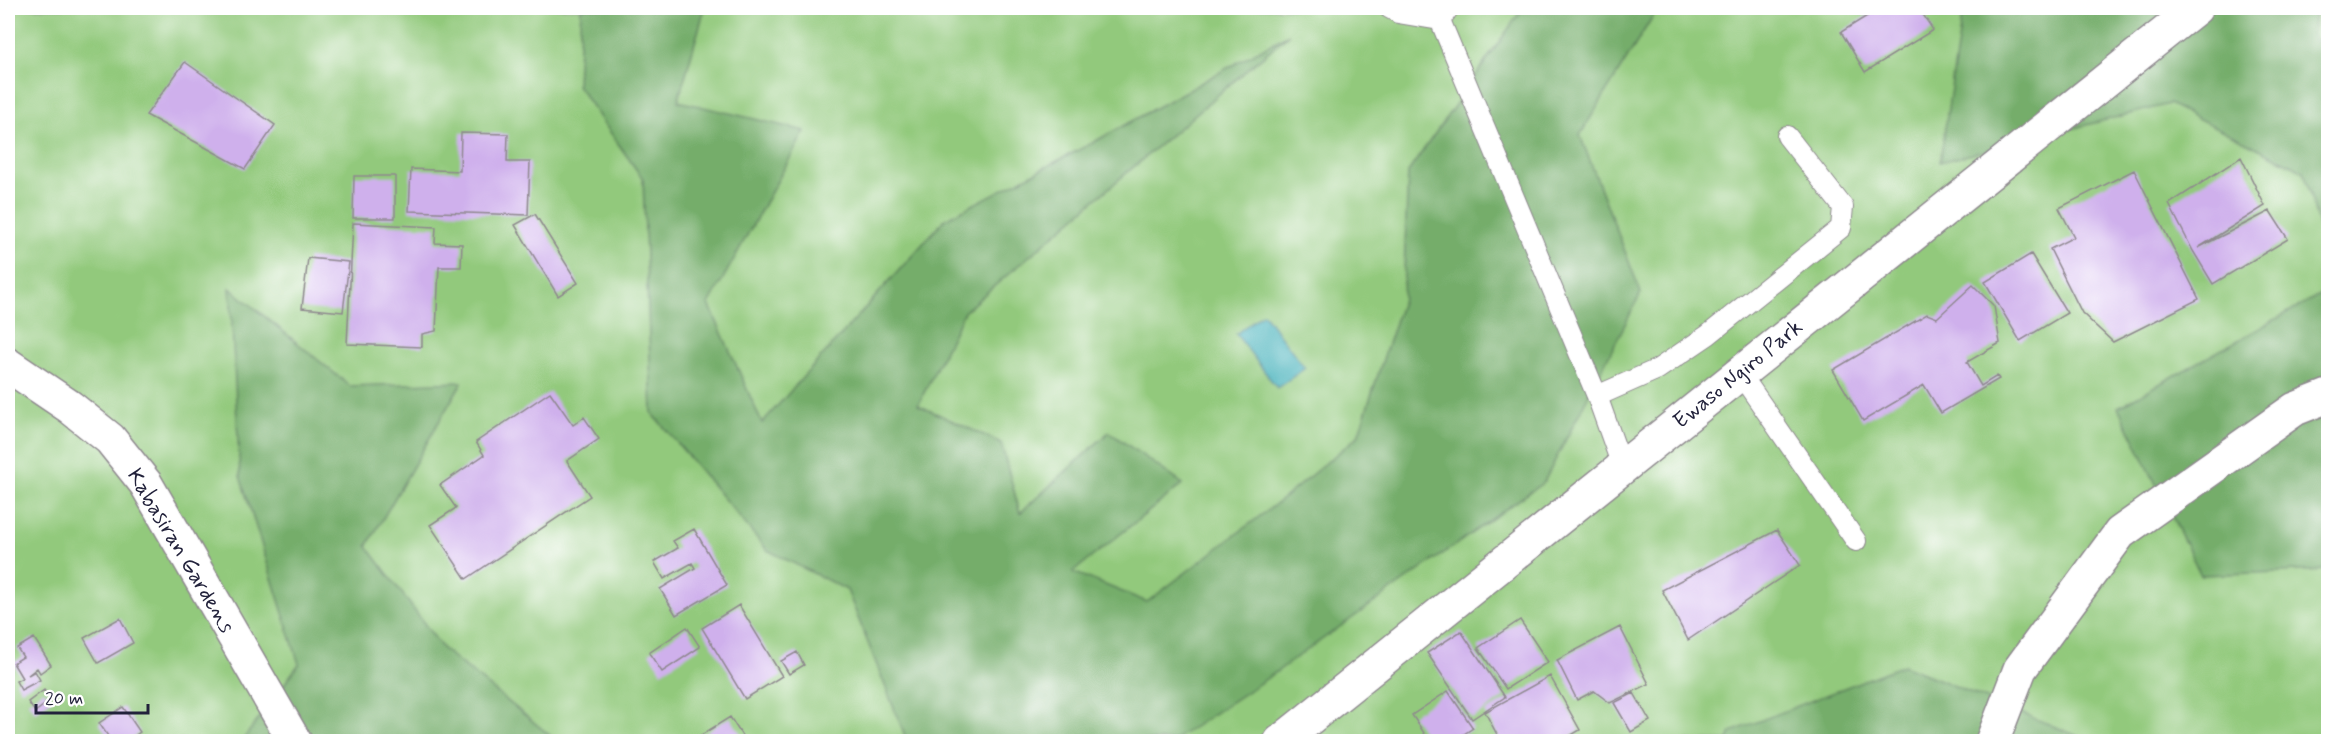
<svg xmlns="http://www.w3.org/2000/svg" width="2336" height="749" viewBox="0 0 2336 749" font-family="Mynerve,sans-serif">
<rect width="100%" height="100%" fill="#fff"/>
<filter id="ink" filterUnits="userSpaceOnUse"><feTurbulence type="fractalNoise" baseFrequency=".0167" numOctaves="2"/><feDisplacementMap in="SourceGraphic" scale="12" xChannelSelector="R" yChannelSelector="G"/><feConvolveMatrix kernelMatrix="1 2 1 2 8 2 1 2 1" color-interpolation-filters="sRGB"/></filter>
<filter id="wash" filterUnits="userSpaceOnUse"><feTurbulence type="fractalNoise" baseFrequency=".008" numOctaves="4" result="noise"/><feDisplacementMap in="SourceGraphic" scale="24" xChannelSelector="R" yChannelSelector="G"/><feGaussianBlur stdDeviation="1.35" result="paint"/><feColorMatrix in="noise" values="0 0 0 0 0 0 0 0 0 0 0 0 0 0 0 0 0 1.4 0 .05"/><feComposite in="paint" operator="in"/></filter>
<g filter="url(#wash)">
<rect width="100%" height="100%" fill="#faeee1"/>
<path fill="#92c97b" stroke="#5a765b" stroke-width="1.5" d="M 8,8 L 2328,8 L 2328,741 L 8,741 Z"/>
<path fill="#75ad6b" stroke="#4c6853" stroke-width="1.5" d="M 581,8 L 705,8 L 678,101 L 805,131 L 709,304 L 762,423 L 945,219 L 1094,142 L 1289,34 L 964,312 L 918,405 L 1001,443 L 1020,513 L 1109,432 L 1183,484 L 1073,572 L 1147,602 L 1285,497 L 1358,436 L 1403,298 L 1408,172 L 1523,8 L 1658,8 L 1580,135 L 1641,293 L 1544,482 L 1272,675 L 1173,741 L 907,741 L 847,590 L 767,550 L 652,413 L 643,179 L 577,85 Z
M 1963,8 L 2315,8 L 2313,36 L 2328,56 L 2328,263 L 2304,171 L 2169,104 L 1940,162 Z
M 230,288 L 350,386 L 462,382 L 367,546 L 443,649 L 557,741 L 242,741 L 299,664 L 240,476 Z
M 2328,290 L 2328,570 L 2201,575 L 2118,407 Z
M 1903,665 L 2090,741 L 1727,742 L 1731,732 Z"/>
<path fill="#3eaeb8" stroke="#30687a" stroke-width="1.5" d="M 1263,313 L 1305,368 L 1277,388 L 1236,334 Z"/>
<g id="blocks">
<path fill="#cfb0ec" d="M 1880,8 L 1919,8 L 1933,30 L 1865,72 L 1841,32 Z
M 185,62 L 275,125 L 245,169 L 146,115 Z
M 461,133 L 508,134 L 507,162 L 530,162 L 528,215 L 409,211 L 411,169 L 460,171 Z
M 2241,157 L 2265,206 L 2198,248 L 2270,211 L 2288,239 L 2213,284 L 2193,251 L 2169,204 Z
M 2134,170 L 2199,299 L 2113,342 L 2082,313 L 2050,249 L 2074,237 L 2059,208 Z
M 354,176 L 395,176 L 395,218 L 353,218 Z
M 535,214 L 578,283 L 558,296 L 515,225 Z
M 353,223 L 436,227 L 435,243 L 462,244 L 461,267 L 439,267 L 436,331 L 422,334 L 422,347 L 347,344 Z
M 2031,254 L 2067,313 L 2020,341 L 1985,282 Z
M 308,258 L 349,262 L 343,312 L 302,308 Z
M 1973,285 L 1994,306 L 2000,343 L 1967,362 L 1981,386 L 1997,376 L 1999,379 L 1941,413 L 1924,385 L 1863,421 L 1833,370 L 1927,314 L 1937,318 Z
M 550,392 L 573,425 L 584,417 L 599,439 L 567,461 L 590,496 L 466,579 L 430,525 L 456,508 L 440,485 L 484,455 L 476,442 Z
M 694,529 L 727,585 L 676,615 L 660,589 L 695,568 L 692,563 L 664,579 L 654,562 L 678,548 L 673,541 Z
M 1777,530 L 1800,565 L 1688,640 L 1662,590 Z
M 739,605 L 782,676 L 745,699 L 702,628 Z
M 120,618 L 133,643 L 98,663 L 84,638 Z
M 1520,620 L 1548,662 L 1506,689 L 1478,648 Z
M 687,627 L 700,647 L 662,672 L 649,653 Z
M 1620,627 L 1649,684 L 1610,703 L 1594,691 L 1577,700 L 1557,660 Z
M 1461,631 L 1505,697 L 1472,719 L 1427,653 Z
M 34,638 L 51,665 L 40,673 L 37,668 L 28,675 L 35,671 L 40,680 L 21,690 L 16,681 L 22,678 L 13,663 L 23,657 L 17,648 Z
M 797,652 L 804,665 L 789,674 L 781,661 Z
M 1550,676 L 1580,730 L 1560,742 L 1510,742 L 1508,739 L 1501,742 L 1485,712 Z
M 44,690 L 51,700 L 35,712 L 28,702 Z
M 1448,691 L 1473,728 L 1452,742 L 1430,742 L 1412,715 Z
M 1634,693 L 1650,721 L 1631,732 L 1614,703 Z
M 123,707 L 140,732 L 126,742 L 112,742 L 99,723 Z
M 730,717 L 746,742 L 690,742 Z"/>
</g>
</g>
<g filter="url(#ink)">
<use href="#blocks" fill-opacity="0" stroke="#8e888e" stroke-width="1.5"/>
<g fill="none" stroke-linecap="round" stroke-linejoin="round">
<g stroke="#8e888e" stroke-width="22">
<path id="lane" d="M 1389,8 L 1398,13 L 1440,20
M 1449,8 L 1440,20 L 1597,396 L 1622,466
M 1739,372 L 1856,541
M 1597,396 L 1658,369 L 1708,335 L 1841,228 L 1843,207 L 1787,136"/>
</g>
<g stroke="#8e888e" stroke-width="36">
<path id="street" d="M 8,365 L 70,407 L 110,439 L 146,484 L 295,742
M 1280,742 L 2196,8
M 1992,742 L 2020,669 L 2120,533 L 2295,409 L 2328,396"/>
</g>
<use href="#lane" stroke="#fff" stroke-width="20"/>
<use href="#street" stroke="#fff" stroke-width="33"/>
</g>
</g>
<g text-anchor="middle" stroke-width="6" stroke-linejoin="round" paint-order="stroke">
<g font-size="22" fill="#22223b" stroke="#fff">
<text transform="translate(1737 373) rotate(-39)" y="8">Ewaso Ngiro Park</text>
<text transform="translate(182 550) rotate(59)" y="8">Kabasiran Gardens</text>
</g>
</g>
<rect width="2336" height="749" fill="none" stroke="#fff" stroke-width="30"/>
<path d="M36 704v9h112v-9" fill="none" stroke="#22223b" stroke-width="3"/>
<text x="45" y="704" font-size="18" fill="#22223b" stroke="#ffffff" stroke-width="4.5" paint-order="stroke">20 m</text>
</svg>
